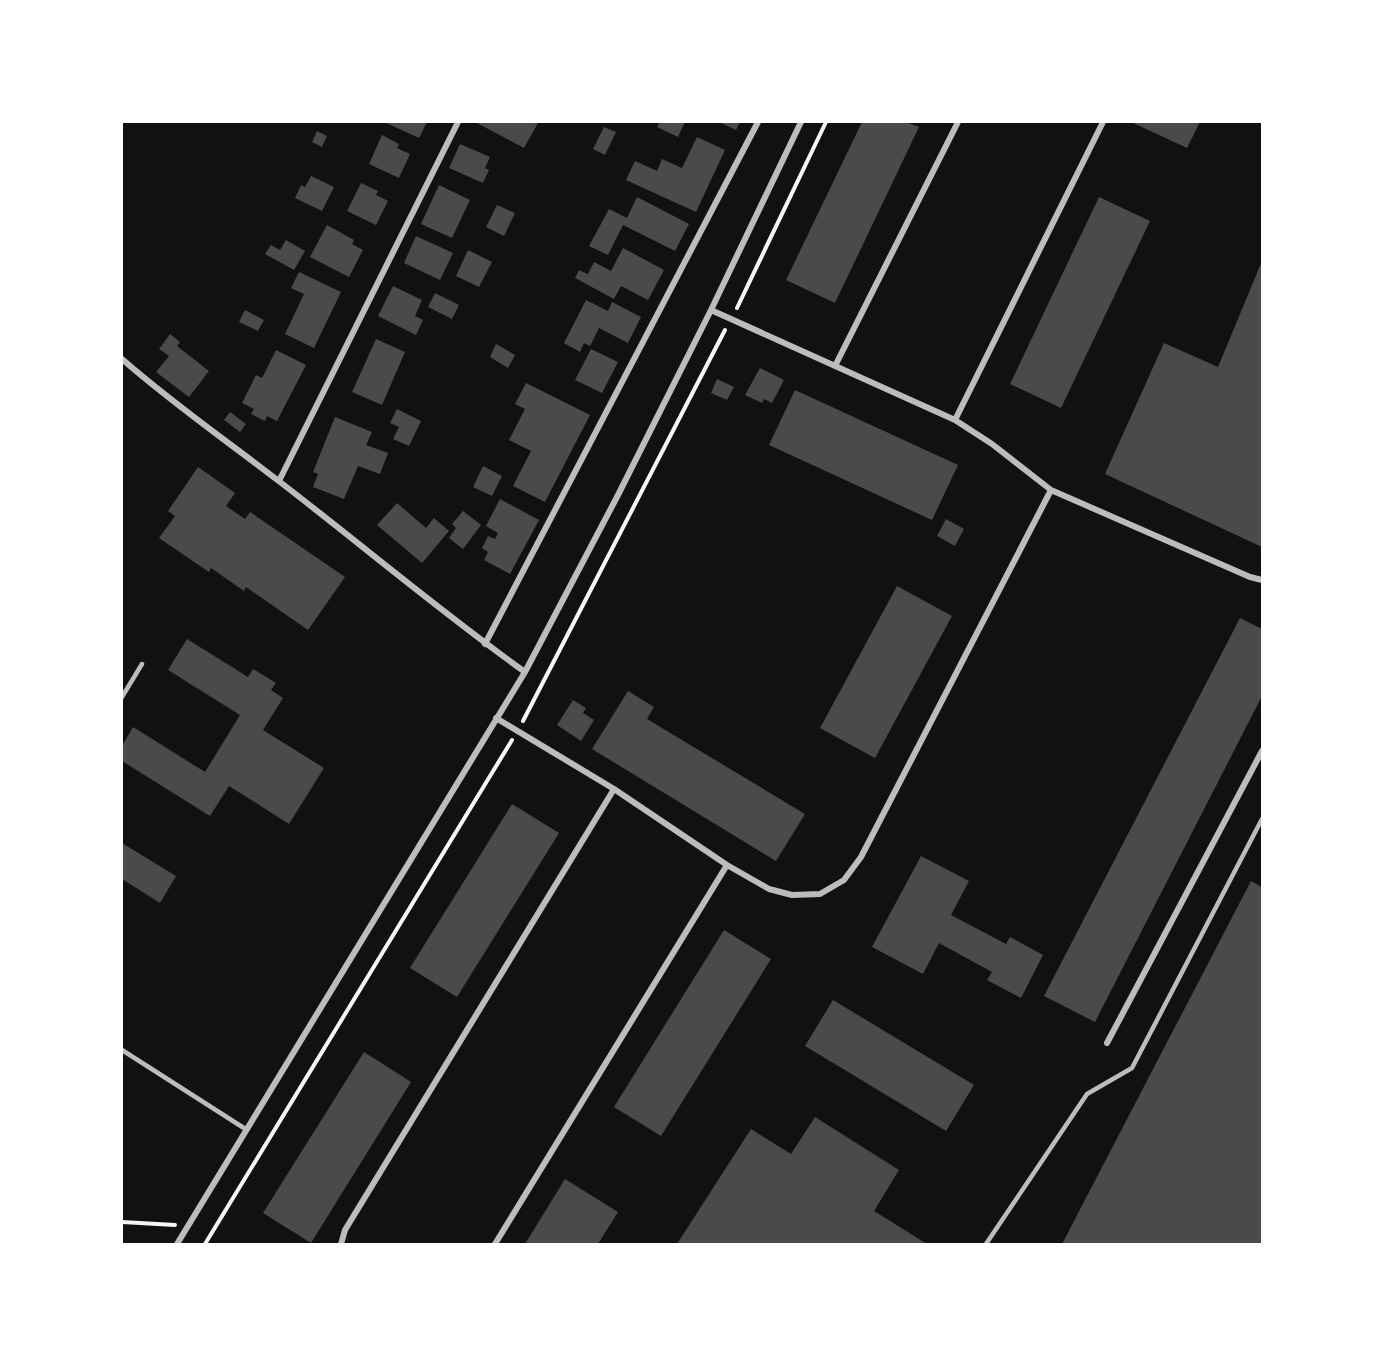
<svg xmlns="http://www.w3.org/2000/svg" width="1384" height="1366" viewBox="0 0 1384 1366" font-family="'Golos Text',sans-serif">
<rect width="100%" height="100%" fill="#111"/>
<path fill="#4a4a4a" d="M 384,122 L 427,122 L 419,138 Z
M 475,122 L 534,122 L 538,123 L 524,148 Z
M 660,122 L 685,122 L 678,137 L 657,127 Z
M 719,122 L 740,122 L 736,130 Z
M 862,122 L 906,122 L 919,127 L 835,303 L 786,280 Z
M 1131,122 L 1200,122 L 1187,148 Z
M 604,127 L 616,132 L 605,155 L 593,149 Z
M 317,131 L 327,136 L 322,147 L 312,142 Z
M 382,135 L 399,144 L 397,148 L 410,154 L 399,178 L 369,164 Z
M 697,137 L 725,150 L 696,212 L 626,180 L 635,161 L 657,171 L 662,159 L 682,168 Z
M 460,144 L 490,157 L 485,168 L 489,170 L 483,183 L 449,168 Z
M 311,176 L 334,187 L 322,211 L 295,198 L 301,185 L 305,187 Z
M 361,183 L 378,191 L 376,195 L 388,201 L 376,225 L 347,211 Z
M 439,185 L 470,200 L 452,238 L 421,224 Z
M 637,197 L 689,224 L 675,251 L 623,225 L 608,255 L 589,246 L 609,209 L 627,218 Z
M 1099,197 L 1150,221 L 1061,408 L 1010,384 Z
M 497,205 L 515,213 L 504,236 L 486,227 Z
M 327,225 L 354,240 L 352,244 L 363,250 L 349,277 L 310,257 Z
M 416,236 L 453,253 L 440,280 L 404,263 Z
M 286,240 L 305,251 L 294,270 L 265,254 L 271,245 L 280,250 Z
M 623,248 L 664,270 L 648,300 L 621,286 L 614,299 L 575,278 L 579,270 L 588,274 L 594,262 L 611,271 Z
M 468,250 L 492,262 L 479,287 L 456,276 Z
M 1262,261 L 1262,547 L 1105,474 L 1164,343 L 1218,367 Z
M 299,272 L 341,292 L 314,348 L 285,334 L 304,294 L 291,288 Z
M 393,286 L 422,300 L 415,316 L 423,320 L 416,335 L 378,316 Z
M 435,293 L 459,305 L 452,319 L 428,307 Z
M 586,300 L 608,311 L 612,302 L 641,317 L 628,343 L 599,328 L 590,346 L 584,343 L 580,352 L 564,343 Z
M 245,310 L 264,320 L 258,331 L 239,322 Z
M 170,334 L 180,342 L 177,346 L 209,371 L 189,397 L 156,372 L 169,356 L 159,349 Z
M 376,339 L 405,352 L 382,405 L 352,392 Z
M 496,344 L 515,355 L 508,368 L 490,357 Z
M 591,349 L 618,362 L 602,393 L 575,380 Z
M 276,350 L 306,365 L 277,421 L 267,416 L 265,421 L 251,414 L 254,409 L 242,403 L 256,375 L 262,378 Z
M 760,368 L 784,380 L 772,403 L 764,399 L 762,403 L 745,395 Z
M 717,379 L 734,387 L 727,400 L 711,393 Z
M 526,383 L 590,415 L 545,502 L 513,486 L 531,451 L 509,440 L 525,409 L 515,404 Z
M 795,390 L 958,465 L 932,520 L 769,445 Z
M 397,409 L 421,421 L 409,446 L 393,439 L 399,427 L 390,423 Z
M 230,412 L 246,424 L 240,432 L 224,420 Z
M 335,417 L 372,432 L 366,445 L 388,453 L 380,474 L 358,466 L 344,499 L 313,487 L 318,474 L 313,472 Z
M 483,466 L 502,476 L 492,496 L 473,487 Z
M 198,467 L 235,493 L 226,506 L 245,519 L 250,512 L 345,577 L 308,630 L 246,587 L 244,591 L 211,568 L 209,572 L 159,538 L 175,516 L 168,511 Z
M 500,499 L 539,520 L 510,574 L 484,560 L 488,552 L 482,548 L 488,536 L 495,539 L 498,533 L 486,526 Z
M 397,503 L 426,528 L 434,518 L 449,531 L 422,563 L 377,525 Z
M 463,511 L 481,525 L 463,549 L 449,538 L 456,528 L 452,524 Z
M 946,519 L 964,529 L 955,546 L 937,536 Z
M 897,586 L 952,616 L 875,758 L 820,728 Z
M 1240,618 L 1262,629 L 1262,696 L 1095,1022 L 1044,996 Z
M 187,639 L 248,677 L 253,669 L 276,683 L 271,690 L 283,698 L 263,730 L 324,768 L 289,824 L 229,786 L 210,816 L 122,761 L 122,746 L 133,727 L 205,772 L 240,715 L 168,670 Z
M 628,691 L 654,707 L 647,719 L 805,814 L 776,861 L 592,749 Z
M 573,700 L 586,708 L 583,713 L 594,720 L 581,741 L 557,725 Z
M 512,804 L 559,833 L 457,997 L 410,968 Z
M 122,843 L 176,876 L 160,903 L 122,879 Z
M 921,856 L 969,881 L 951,915 L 1006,944 L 1010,937 L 1043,955 L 1021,998 L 987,980 L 992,972 L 939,943 L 923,974 L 872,947 Z
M 1251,881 L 1262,887 L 1262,1244 L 1062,1244 Z
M 724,930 L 771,959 L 661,1136 L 614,1107 Z
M 833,1000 L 974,1085 L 946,1131 L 805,1046 Z
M 364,1052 L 411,1082 L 311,1243 L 263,1213 Z
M 815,1117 L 899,1170 L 874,1211 L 927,1244 L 677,1244 L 751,1129 L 791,1154 Z
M 565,1179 L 618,1212 L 598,1244 L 525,1244 Z"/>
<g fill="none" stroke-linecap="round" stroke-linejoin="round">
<path stroke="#f5f5f5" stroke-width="4" d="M 737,308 L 826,122
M 523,721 L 725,330
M 122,1222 L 175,1225
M 205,1244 L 512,740"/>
<path stroke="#bcbcbc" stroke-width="4.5" d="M 122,697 L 142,664
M 122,1050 L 247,1130
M 986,1244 L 1087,1094 L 1132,1068 L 1262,819"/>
<path stroke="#bcbcbc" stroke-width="6" d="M 711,310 L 955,420 L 992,444 L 1051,490 L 1250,577 L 1262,580
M 122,359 C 172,403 227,441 280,482 C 362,545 441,612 525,672
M 835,366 L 958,122
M 955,420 L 1103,122
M 279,481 L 458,122
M 485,644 L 758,122
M 496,718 L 614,789 L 727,865 L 769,889 L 792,895 L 820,894 L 844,880 L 861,857 L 1051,490
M 1107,1043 L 1262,751
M 177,1244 L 525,672 L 618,495 L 711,310 L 801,122
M 341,1244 L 345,1230 L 614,789
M 495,1244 L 727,865"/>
</g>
<rect width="1384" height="1366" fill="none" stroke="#ffffff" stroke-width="246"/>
</svg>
